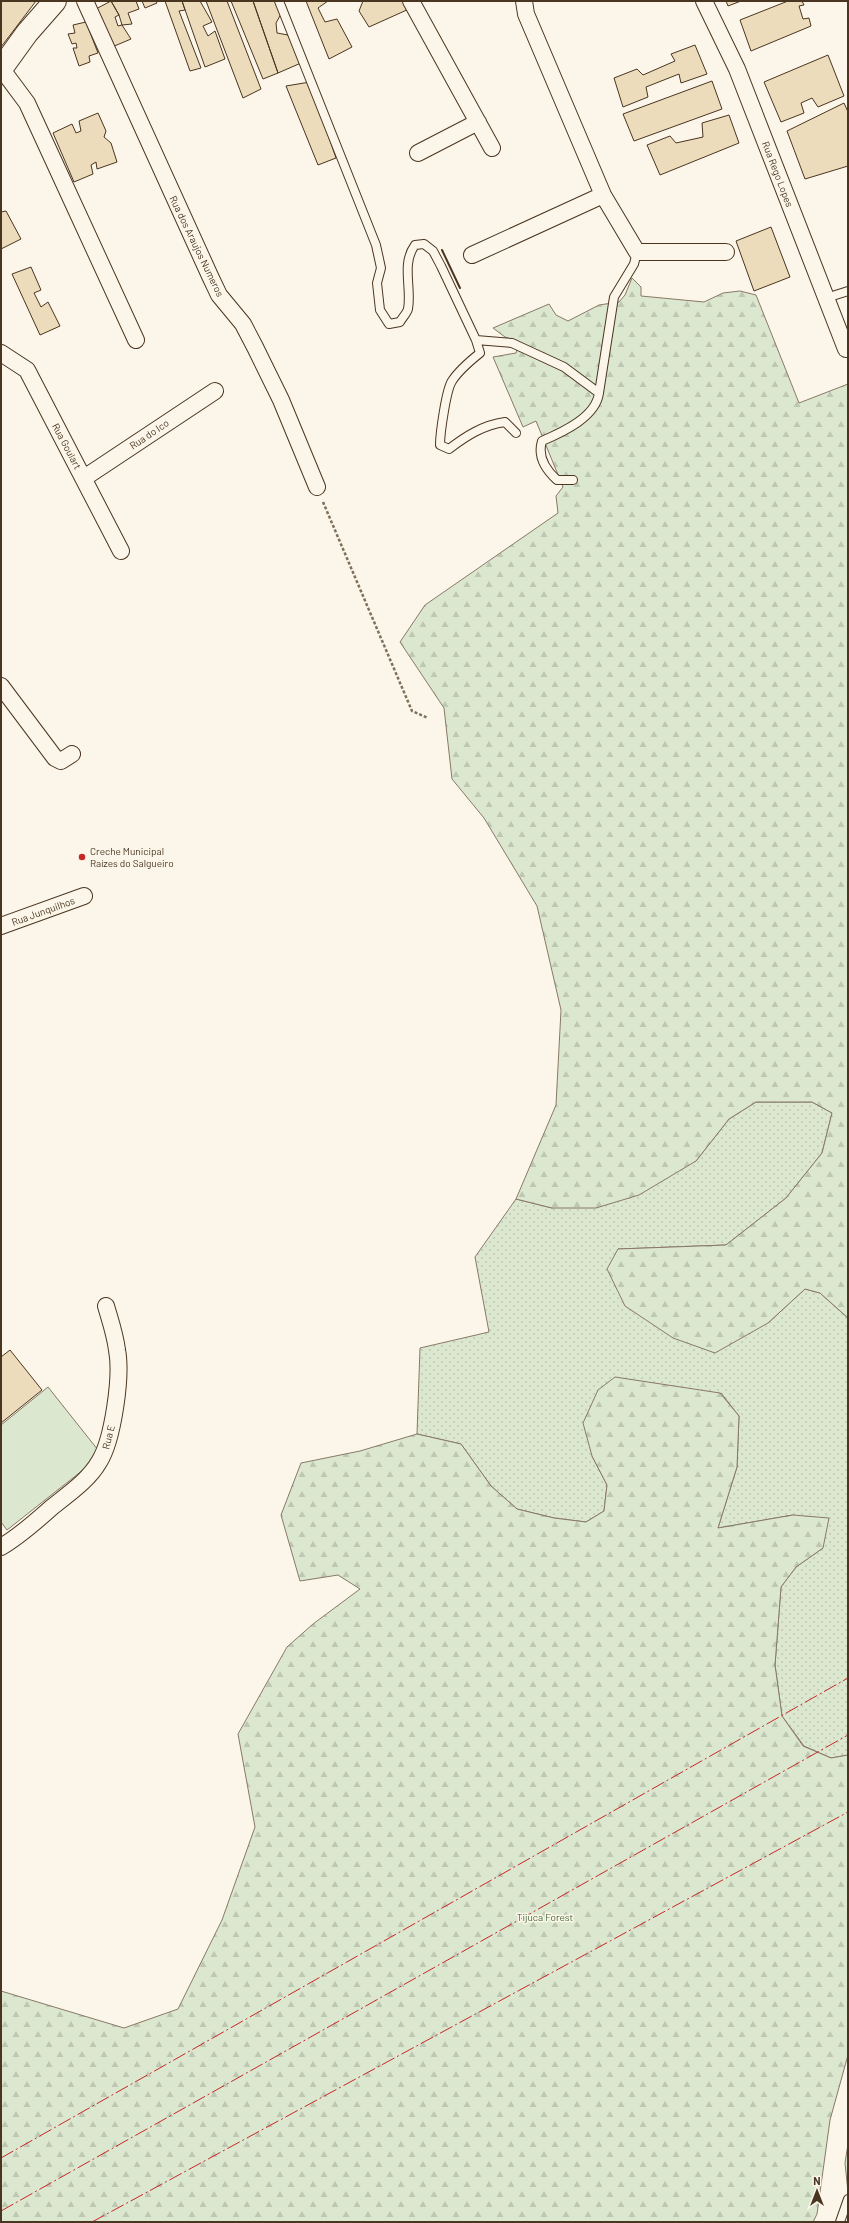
<svg xmlns="http://www.w3.org/2000/svg" width="849" height="2223" viewBox="0 0 849 2223" font-family="Barlow,sans-serif">
<defs>
<pattern id="grass-dots" width="8" height="8" patternUnits="userSpaceOnUse"><rect width="8" height="8" fill="#dce7d0"/><path d="M2 2h.1M6 6h.1" fill="none" stroke="#bec7b2" stroke-width="1.8" stroke-linecap="round"/></pattern>
<pattern id="forest-firs" width="22" height="20" patternUnits="userSpaceOnUse"><rect width="22" height="20" fill="#dce7d0"/><path d="M5 1l3.5 6h-7zM16 11l3.5 6h-7z" fill="#bec7b2"/></pattern>
</defs>
<rect width="100%" height="100%" fill="#fbf6e9"/>
<path fill="url(#grass-dots)" stroke="#887966" d="M 756,1102 L 812,1102 L 832,1113 L 822,1153 L 786,1198 L 726,1245 L 618,1249 L 768,1323 L 805,1289 L 820,1293 L 848,1318 L 848,1755 L 831,1758 L 804,1746 L 782,1716 L 775,1665 L 781,1587 L 796,1567 L 823,1548 L 793,1515 L 718,1528 L 737,1467 L 739,1416 L 721,1393 L 592,1456 L 607,1485 L 604,1511 L 586,1522 L 554,1518 L 517,1509 L 491,1486 L 461,1444 L 417,1434 L 420,1348 L 489,1332 L 475,1257 L 516,1199 L 552,1208 L 696,1161 L 729,1119 Z"/>
<path fill="url(#forest-firs)" stroke="#887966" d="M 632,278 L 641,287 L 641,296 L 704,302 L 723,293 L 740,291 L 756,295 L 799,403 L 848,384 L 848,1318 L 820,1293 L 805,1289 L 768,1323 L 715,1353 L 673,1338 L 625,1306 L 607,1269 L 618,1249 L 726,1245 L 786,1198 L 822,1153 L 832,1113 L 812,1102 L 756,1102 L 729,1119 L 696,1161 L 639,1195 L 596,1208 L 552,1208 L 516,1199 L 556,1105 L 561,1010 L 537,906 L 484,818 L 452,779 L 444,708 L 400,642 L 425,605 L 558,513 L 556,496 L 563,487 L 536,421 L 523,427 L 493,357 L 516,353 L 519,342 L 505,337 L 493,328 L 549,304 L 556,315 L 568,321 L 599,305 L 619,302 L 625,295 Z
M 615,1377 L 720,1393 L 739,1416 L 737,1467 L 718,1528 L 793,1515 L 829,1518 L 823,1548 L 796,1567 L 781,1587 L 775,1665 L 782,1716 L 803,1746 L 831,1758 L 848,1755 L 848,2055 L 830,2120 L 817,2214 L 813,2222 L 1,2222 L 1,1991 L 124,2028 L 178,2009 L 222,1920 L 255,1827 L 238,1734 L 287,1647 L 313,1624 L 360,1589 L 338,1575 L 300,1581 L 281,1515 L 301,1463 L 360,1451 L 417,1434 L 461,1444 L 491,1486 L 517,1509 L 554,1518 L 586,1522 L 604,1511 L 607,1485 L 592,1456 L 583,1423 L 598,1390 Z
M 848,2144 L 848,2192 L 845,2163 Z"/>
<path fill="#dce7d0" stroke="#887966" d="M 48,1387 L 102,1455 L 7,1530 L 1,1522 L 1,1425 Z"/>
<path fill="#ecdcbc" stroke="#4a3520" d="M 1,1 L 36,1 L 1,47 Z
M 111,1 L 119,15 L 115,17 L 118,26 L 122,25 L 131,39 L 112,47 L 94,10 Z
M 111,1 L 136,1 L 139,9 L 128,13 L 132,24 L 122,25 L 119,15 Z
M 142,1 L 156,1 L 157,3 L 145,8 Z
M 165,1 L 182,1 L 185,10 L 179,11 L 201,68 L 190,71 Z
M 182,1 L 200,1 L 212,22 L 203,26 L 208,36 L 215,31 L 225,59 L 205,67 Z
M 206,1 L 227,1 L 261,89 L 243,98 Z
M 231,1 L 253,1 L 278,73 L 263,79 Z
M 253,1 L 276,1 L 281,14 L 276,23 L 277,33 L 288,35 L 301,63 L 278,73 Z
M 306,1 L 328,1 L 318,8 L 325,22 L 337,19 L 352,47 L 329,59 Z
M 363,1 L 405,1 L 409,9 L 369,27 L 359,11 Z
M 726,1 L 741,1 L 728,6 Z
M 788,1 L 802,1 L 804,5 L 799,6 L 803,19 L 809,18 L 811,26 L 751,51 L 740,20 Z
M 86,22 L 98,53 L 89,56 L 90,62 L 79,66 L 73,48 L 77,48 L 76,43 L 72,44 L 68,34 L 75,33 L 73,25 Z
M 695,45 L 707,74 L 681,83 L 679,74 L 646,87 L 648,97 L 623,107 L 614,78 L 637,69 L 643,75 L 675,61 L 671,54 Z
M 828,55 L 844,96 L 818,107 L 812,98 L 801,103 L 804,113 L 781,122 L 764,82 Z
M 712,81 L 722,109 L 634,141 L 623,114 Z
M 310,82 L 336,158 L 318,165 L 286,86 Z
M 844,103 L 848,112 L 848,166 L 805,179 L 787,131 Z
M 98,113 L 106,131 L 104,137 L 111,143 L 117,162 L 97,169 L 96,162 L 91,165 L 93,174 L 74,182 L 53,133 L 72,124 L 76,133 L 81,131 L 79,121 Z
M 729,115 L 739,143 L 660,175 L 647,145 L 670,136 L 676,143 L 703,137 L 702,123 Z
M 6,211 L 21,239 L 1,249 L 1,212 Z
M 771,227 L 790,277 L 754,291 L 736,241 Z
M 31,267 L 41,290 L 34,293 L 41,307 L 48,302 L 60,326 L 40,335 L 12,274 Z
M 10,1350 L 42,1390 L 1,1423 L 1,1357 Z"/>
<g fill="none" stroke-linecap="round" stroke-linejoin="round">
<g stroke="#4a3520" stroke-width="10">
<path id="lane" d="M 279,1 L 376,245 L 381,268 L 377,283 L 380,310 L 389,324 L 400,322 C 402,318 407,313 408,309 C 412,288 401,264 415,245 L 424,244 L 433,251 L 441,266 L 476,340 L 480,353 C 470,361 459,370 452,381 C 446,390 440,434 440,445 L 449,449 C 466,436 483,425 505,422 L 516,433
M 826,298 L 848,291
M 476,340 L 512,343 L 564,367 L 599,393 L 614,297 L 634,264 L 637,252
M 573,480 L 557,480 C 546,470 537,457 542,441 C 563,432 596,417 599,393
M 840,2222 L 848,2199"/>
</g>
<g stroke="#4a3520" stroke-width="18">
<path id="street" d="M 85,1 L 210,276 L 219,295 L 243,324 L 255,347 L 281,400 L 317,487
M 411,1 L 492,148
M 524,1 L 526,14 L 603,195 L 637,252 L 726,252
M 704,1 L 737,69 L 846,349
M 1,68 L 27,103 L 136,340
M 418,153 L 478,122
M 472,255 L 603,195
M 1,353 L 27,370 L 121,551
M 84,478 L 215,391
M 1,686 L 55,758 L 61,761 L 72,754
M 1,926 L 84,896
M 1,1547 C 20,1536 35,1522 51,1508 C 68,1494 88,1481 99,1462 C 113,1440 122,1376 117,1350 C 115,1334 110,1320 106,1306"/>
</g>
<g stroke="#4a3520" stroke-width="24">
<path id="secondary" d="M 1,69 L 27,33 L 55,1"/>
</g>
<path stroke="#7f6f5c" stroke-width="2.5" stroke-dasharray="3 2" stroke-linecap="butt" d="M 323,502 L 412,711 L 428,718"/>
<use href="#lane" stroke="#fbf6e9" stroke-width="8"/>
<use href="#street" stroke="#fbf6e9" stroke-width="16"/>
<use href="#secondary" stroke="#fbf6e9" stroke-width="22"/>
<path stroke="#4a3520" stroke-width="2" d="M 442,250 L 460,288"/>
<path stroke="#c62828" stroke-width="1" stroke-dasharray="14 3 2 3" stroke-linecap="butt" d="M 1,2158 L 848,1678
M 1,2211 L 848,1735
M 92,2222 L 848,1812"/>
</g>
<circle fill="#c62828" stroke="#fbf6e9" stroke-width="1.5" cx="82" cy="857" r="4"/>
<g text-anchor="middle" stroke-width="3" stroke-linejoin="round" paint-order="stroke">
<g font-size="10" fill="#4a3520" stroke="#fbf6e9">
<text transform="translate(778 174) rotate(69)" y="4">Rua Rego Lopes</text>
<text transform="translate(197 246) rotate(64)" y="4">Rua dos Araujos Numeros</text>
<text transform="translate(149 434) rotate(-34)" y="4">Rua do Ico</text>
<text transform="translate(67 446) rotate(62)" y="4">Rua Goulart</text>
<text transform="translate(43 911) rotate(-20)" y="4">Rua Junquilhos</text>
<text transform="translate(108 1437) rotate(-76)" y="4">Rua E</text>
</g>
<g font-size="10" fill="#4a3520" stroke="#fbf6e9" text-anchor="start">
<text x="90" y="855">Creche Municipal<tspan x="90" dy="12">Raízes do Salgueiro</tspan></text>
</g>
<g font-size="10" fill="#436837" stroke="#fbf6e9">
<text x="545" y="1921">Tijuca Forest</text>
</g>
</g>
<rect width="849" height="2223" fill="none" stroke="#4a3520" stroke-width="4"/>
<g transform="translate(817 2191)" stroke="#fbf6e9" stroke-width="3" paint-order="stroke">
<path d="M0-3L7 15L0 10L-7 15Z" fill="#4a3520"/>
<text y="-6" font-size="11" font-weight="bold" text-anchor="middle" fill="#4a3520">N</text>
</g>
</svg>
